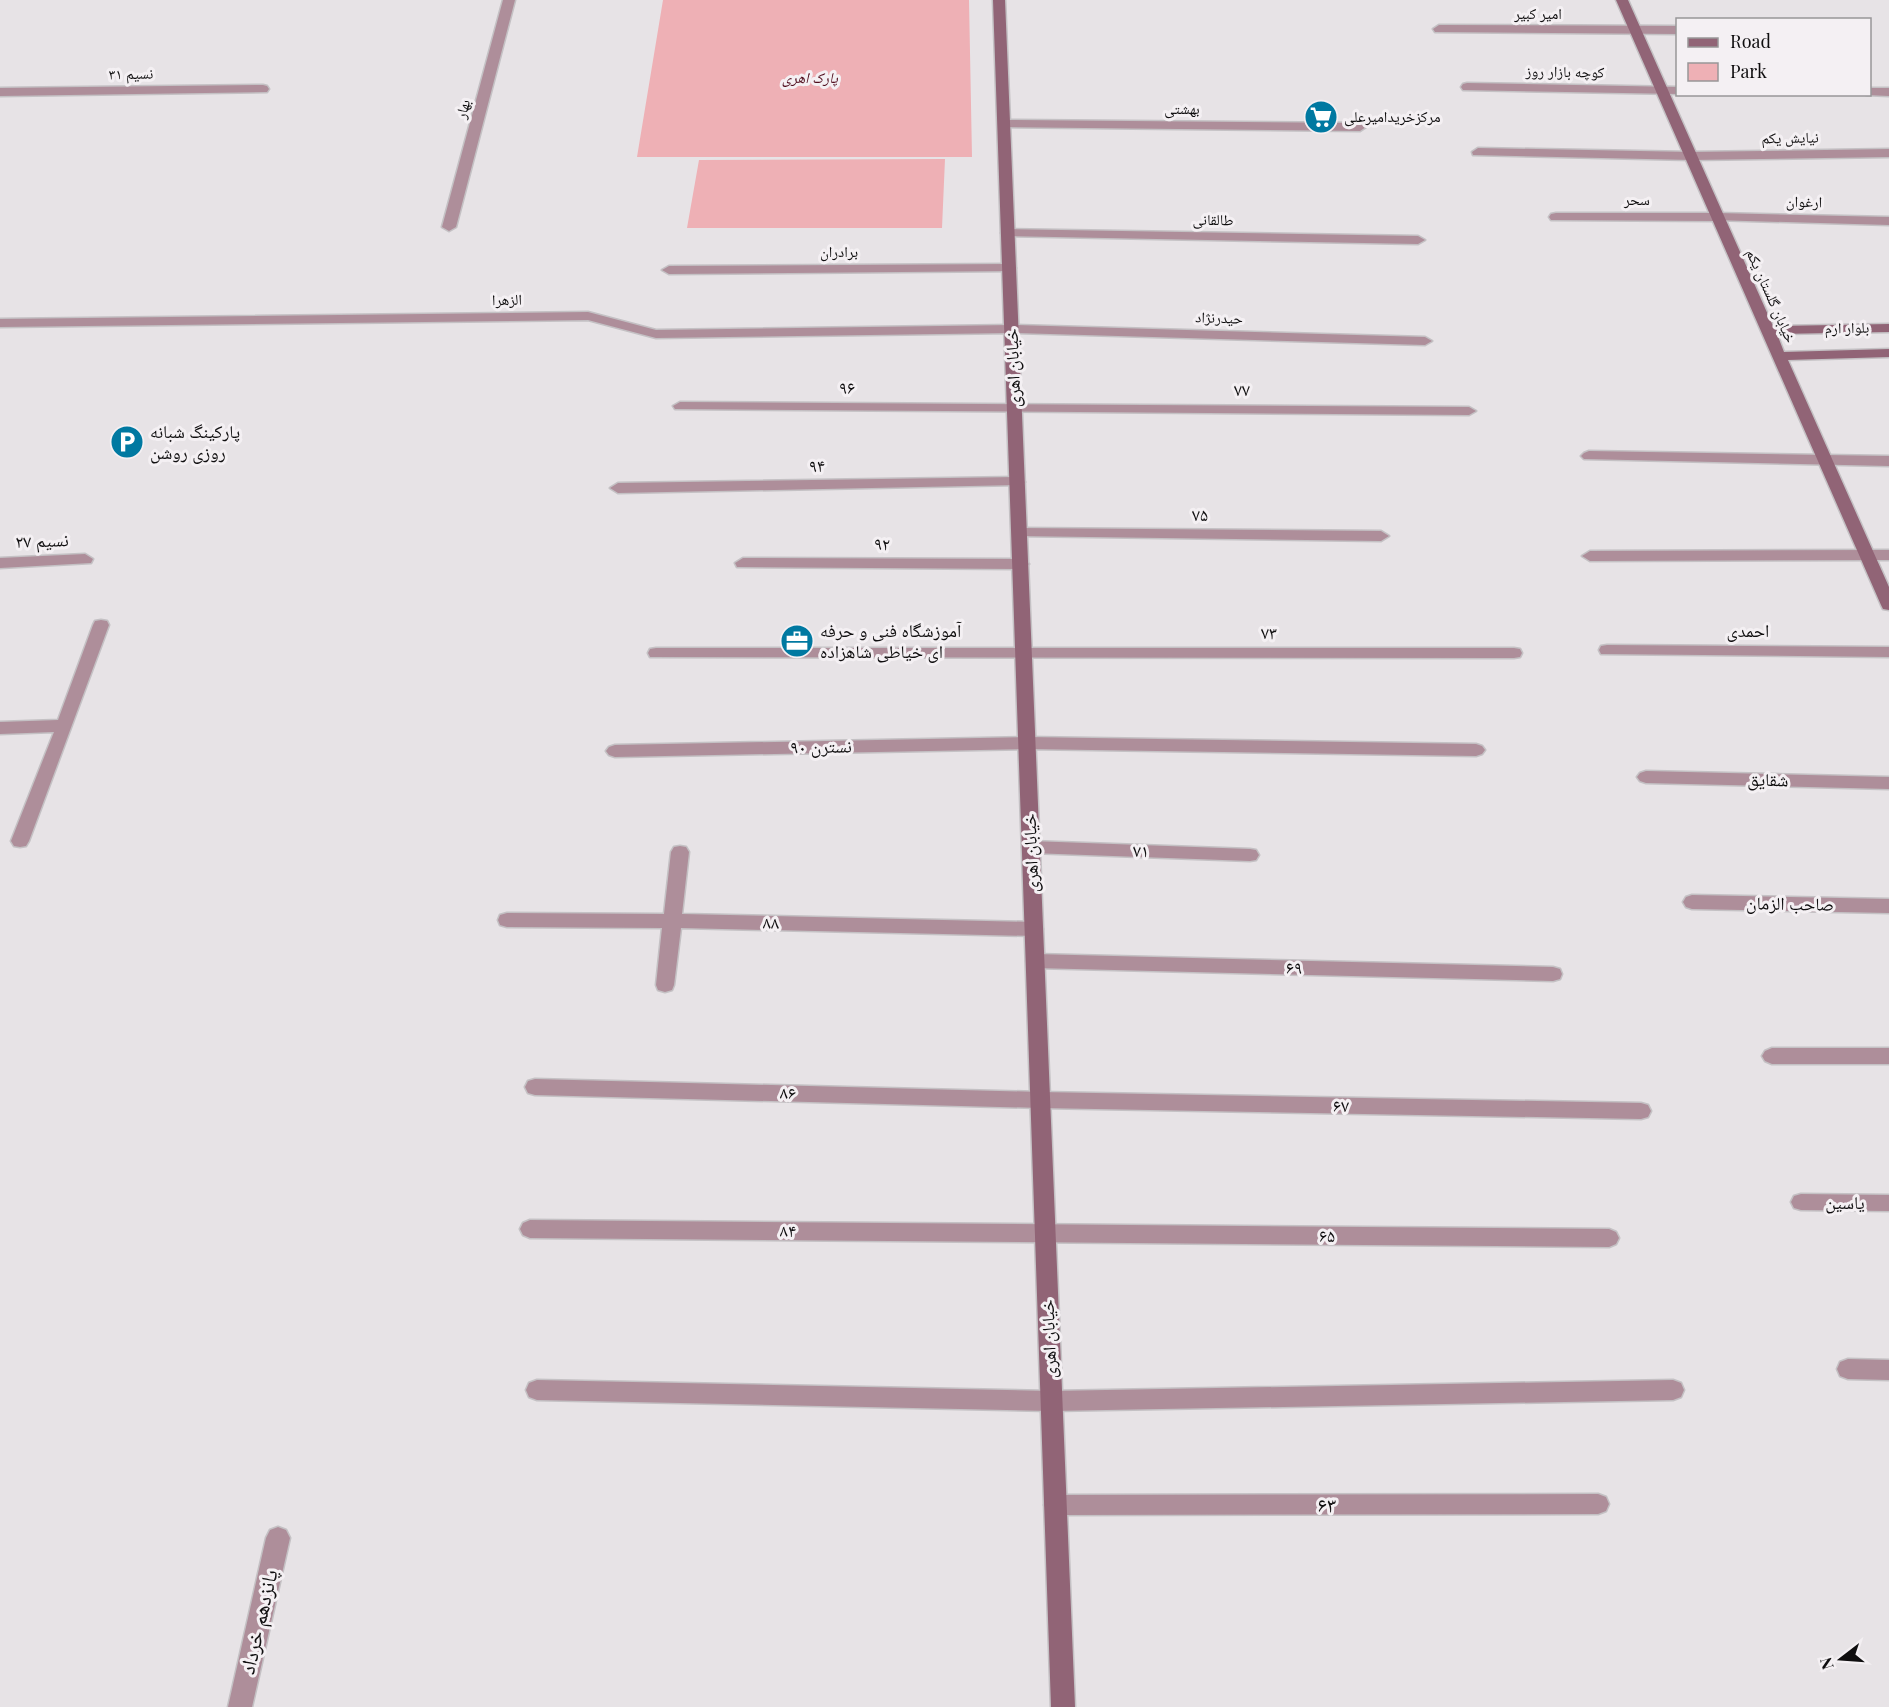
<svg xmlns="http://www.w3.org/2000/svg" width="1889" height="1707" viewBox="0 0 1889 1707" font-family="'Playfair Display','Noto Naskh Arabic',serif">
<rect width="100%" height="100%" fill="#e7e3e6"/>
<path fill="#eeb0b5" d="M 663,0 L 969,0 L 972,157 L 637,157 Z
M 945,159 L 942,228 L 687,228 L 699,160 Z"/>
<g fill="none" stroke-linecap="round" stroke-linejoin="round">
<g stroke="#c4c1c4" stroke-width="3">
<path id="lane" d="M 1439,25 L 1678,26 L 1678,34 L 1435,32 L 1433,29 Z
M 1889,149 L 1889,157 L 1691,160 L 1685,156 L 1691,152 Z
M 1718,213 L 1889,217 L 1889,225 L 1713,220 L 1711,217 L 1713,214 Z
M 680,402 L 1469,407 L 1476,411 L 1469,415 L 675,409 L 673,406 Z
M 1017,477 L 1025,482 L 1022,485 L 618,493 L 610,488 L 618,483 Z
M 1020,528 L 1381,531 L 1389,536 L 1381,541 L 1014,536 L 1012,533 Z
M 1889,550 L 1889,560 L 1590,561 L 1582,556 L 1590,551 Z
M 743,558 L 1021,559 L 1029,564 L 1021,569 L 737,567 L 735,563 Z
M 1607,645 L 1889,647 L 1889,657 L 1601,654 L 1599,650 L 1601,646 Z
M 656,648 L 1514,648 L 1520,649 L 1522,653 L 1520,657 L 1514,658 L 650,657 L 648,653 L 650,649 Z
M 1027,737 L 1476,744 L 1482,746 L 1485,750 L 1482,754 L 1476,756 L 1027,749 L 615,757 L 609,755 L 606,751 L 609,747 L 615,745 Z
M 1646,771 L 1889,777 L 1889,789 L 1646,783 L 1640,781 L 1637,777 L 1640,773 Z
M 1031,841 L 1250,849 L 1256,850 L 1259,855 L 1256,860 L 1250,861 L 1031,853 L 1025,852 L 1022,847 L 1025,842 Z
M 1692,895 L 1889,899 L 1889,913 L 1692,909 L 1686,907 L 1683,902 L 1686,897 Z
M 1035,954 L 1553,967 L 1560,969 L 1562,974 L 1560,979 L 1553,981 L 1035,968 L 1028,966 L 1026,961 L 1028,956 Z
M 1772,1048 L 1889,1048 L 1889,1064 L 1772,1064 L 1765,1061 L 1762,1056 L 1765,1051 Z
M 535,1079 L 1041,1092 L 1641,1103 L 1648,1105 L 1651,1111 L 1648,1117 L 1641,1119 L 1041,1108 L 535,1095 L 528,1093 L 525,1087 L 528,1081 Z
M 1801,1194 L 1889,1195 L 1889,1211 L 1801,1210 L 1794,1208 L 1791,1202 L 1794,1196 Z
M 530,1220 L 1609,1229 L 1616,1232 L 1619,1238 L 1616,1244 L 1609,1247 L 530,1238 L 523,1235 L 520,1229 L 523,1223 Z
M 1848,1359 L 1889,1360 L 1889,1380 L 1848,1379 L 1840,1376 L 1837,1369 L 1840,1362 Z
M 537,1380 L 1051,1391 L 1673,1380 L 1681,1383 L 1684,1390 L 1681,1397 L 1673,1400 L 1051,1411 L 537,1400 L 529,1397 L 526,1390 L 529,1383 Z
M 1598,1494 L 1606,1497 L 1609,1504 L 1606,1511 L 1598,1514 L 1055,1515 L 1047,1512 L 1044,1505 L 1047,1498 L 1055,1495 Z"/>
</g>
<g stroke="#c4c1c4" stroke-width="3">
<path id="street" d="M 503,0 L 515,0 L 456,227 L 449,231 L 442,227 Z
M 1467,83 L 1678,87 L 1679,94 L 1463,90 L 1461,87 L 1463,84 Z
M 263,85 L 267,86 L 269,89 L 267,92 L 0,96 L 0,88 Z
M 1870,88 L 1889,88 L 1889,96 L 1866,95 L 1870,94 Z
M 1004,120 L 1360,123 L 1366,127 L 1360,131 L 1000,127 L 998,124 Z
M 1478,148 L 1691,152 L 1697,156 L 1691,160 L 1473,155 L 1472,152 Z
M 1556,213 L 1718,213 L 1725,217 L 1718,221 L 1551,220 L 1549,217 L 1551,214 Z
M 1008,229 L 1418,236 L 1425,240 L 1418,244 L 1003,236 L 1001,233 Z
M 1009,264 L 1014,265 L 1016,268 L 1014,271 L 669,274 L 662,270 L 669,266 Z
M 588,312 L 656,330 L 1012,325 L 1425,337 L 1432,341 L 1425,345 L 1012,333 L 656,338 L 588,320 L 0,327 L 0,319 Z
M 1589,451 L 1889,456 L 1889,466 L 1584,459 L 1581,456 L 1584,453 Z
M 85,554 L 93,559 L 91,563 L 0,568 L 0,558 Z
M 101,620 L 107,621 L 109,625 L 29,841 L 26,846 L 20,847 L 14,846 L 11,841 L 54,732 L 0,734 L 0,722 L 58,720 L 93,625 L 95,621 Z
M 680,846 L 686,847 L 689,852 L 682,914 L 1034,922 L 1041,924 L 1043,929 L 1041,934 L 1034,936 L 681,928 L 674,985 L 672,990 L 665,992 L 658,990 L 656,985 L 662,928 L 507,927 L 500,925 L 498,920 L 500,915 L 507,913 L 664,914 L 671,852 L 674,847 Z
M 278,1527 L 286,1530 L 290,1538 L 252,1707 L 228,1707 L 266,1538 L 270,1530 Z"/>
</g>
<g stroke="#c4c1c4" stroke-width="3">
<path id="secondary" d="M 993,0 L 1005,0 L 1075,1707 L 1051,1707 Z
M 1616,0 L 1628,0 L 1773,326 L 1889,324 L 1889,332 L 1777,334 L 1784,352 L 1889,349 L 1889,357 L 1788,360 L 1889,587 L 1889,610 L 1883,609 L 1881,605 Z"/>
</g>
<use href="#lane" fill="#ae8e9a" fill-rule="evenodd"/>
<use href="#street" fill="#ae8e9a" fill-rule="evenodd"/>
<use href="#secondary" fill="#916476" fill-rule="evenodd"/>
</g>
<defs>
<g id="supermarket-disc" transform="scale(1.725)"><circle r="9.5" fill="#0079a1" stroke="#f4f0f3"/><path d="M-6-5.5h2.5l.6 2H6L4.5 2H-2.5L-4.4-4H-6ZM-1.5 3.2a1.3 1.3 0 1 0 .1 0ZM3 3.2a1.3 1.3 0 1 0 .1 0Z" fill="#fff"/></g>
<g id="parking-disc" transform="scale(1.725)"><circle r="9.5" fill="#0079a1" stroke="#f4f0f3"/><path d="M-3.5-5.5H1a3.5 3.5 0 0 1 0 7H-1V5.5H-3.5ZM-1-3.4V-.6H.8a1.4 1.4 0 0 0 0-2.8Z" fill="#fff"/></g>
<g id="office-disc" transform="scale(1.725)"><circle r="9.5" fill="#0079a1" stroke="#f4f0f3"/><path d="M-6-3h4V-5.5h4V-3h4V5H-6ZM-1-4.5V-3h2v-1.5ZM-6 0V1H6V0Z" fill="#fff"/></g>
</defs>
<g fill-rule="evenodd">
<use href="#supermarket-disc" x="1321" y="117"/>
<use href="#parking-disc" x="127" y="442"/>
<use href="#office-disc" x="797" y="641"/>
</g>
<g text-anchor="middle" stroke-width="6" stroke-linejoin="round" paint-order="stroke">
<g font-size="15" fill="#0f0e0f" stroke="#f4f0f3">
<text x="1538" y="19">امیر کبیر</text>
<text transform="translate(1565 72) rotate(1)" y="5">کوچه بازار روز</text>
<text transform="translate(131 74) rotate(-1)" y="5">نسیم ۳۱</text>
<text transform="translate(463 109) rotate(-75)" y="5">بهار</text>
<text x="1182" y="114">بهشتی</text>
<text transform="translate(1790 138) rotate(-1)" y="5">نیایش یکم</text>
<text x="1637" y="205">سحر</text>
<text transform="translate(1804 202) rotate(1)" y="5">ارغوان</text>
<text transform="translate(1213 220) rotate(1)" y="5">طالقانی</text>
<text x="839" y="257">برادران</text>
<text transform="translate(1771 296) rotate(66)" y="5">خیابان گلستان یکم</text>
<text transform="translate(507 300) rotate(-1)" y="5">الزهرا</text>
<text transform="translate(1219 318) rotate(2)" y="5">حیدرنژاد</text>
<text transform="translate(1847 328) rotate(-1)" y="5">بلوار ارم</text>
</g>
<g font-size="15" font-style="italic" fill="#4f0b1b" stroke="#f4f0f3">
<text x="810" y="83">پارک اهری</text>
</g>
<g font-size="15" fill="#0f0e0f" stroke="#f4f0f3" text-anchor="start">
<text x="1344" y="122">مرکزخریدامیرعلی</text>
</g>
<g font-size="18" fill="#0f0e0f" stroke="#f4f0f3">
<text transform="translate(1013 368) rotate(-92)" y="6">خیابان اهری</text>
<text x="847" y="394">۹۶</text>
<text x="1242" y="396">۷۷</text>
<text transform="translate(817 466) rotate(-1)" y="6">۹۴</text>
<text x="1200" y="521">۷۵</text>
<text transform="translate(42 541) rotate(-2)" y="6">نسیم ۲۷</text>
<text x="882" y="550">۹۲</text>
<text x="1748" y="637">احمدی</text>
<text x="1269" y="639">۷۳</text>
<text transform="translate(821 747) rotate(-1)" y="6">نسترن ۹۰</text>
<text transform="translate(1768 780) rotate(1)" y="6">شقایق</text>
<text transform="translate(1141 851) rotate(2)" y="6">۷۱</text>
<text transform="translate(1031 853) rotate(-92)" y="6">خیابان اهری</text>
<text transform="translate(1790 904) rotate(1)" y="6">صاحب الزمان</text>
<text transform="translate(771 923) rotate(1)" y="6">۸۸</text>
<text transform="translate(1294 968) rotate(1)" y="6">۶۹</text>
<text transform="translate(788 1093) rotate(2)" y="6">۸۶</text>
<text transform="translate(1341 1106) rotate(1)" y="6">۶۷</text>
<text x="1845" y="1209">یاسین</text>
<text transform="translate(788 1231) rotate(1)" y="6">۸۴</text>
<text x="1327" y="1242">۶۵</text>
<text transform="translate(1049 1339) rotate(-92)" y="6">خیابان اهری</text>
</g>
<g font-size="18" fill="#0f0e0f" stroke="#f4f0f3" text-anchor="start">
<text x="150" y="438">پارکینگ شبانه<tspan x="150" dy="21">روزی روشن</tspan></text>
<text x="820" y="637">آموزشگاه فنی و حرفه<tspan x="820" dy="21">ای خیاطی شاهزاده</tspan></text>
</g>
<g font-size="21" fill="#0f0e0f" stroke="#f4f0f3">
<text x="1327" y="1512">۶۳</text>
<text transform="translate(259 1622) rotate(-77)" y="7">پانزدهم خرداد</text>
</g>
</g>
<rect x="1676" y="18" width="195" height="78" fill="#f4f0f3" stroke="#989698" stroke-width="1.5"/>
<rect x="1688" y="38" width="30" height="9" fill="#916476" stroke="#989698" stroke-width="1.5"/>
<text x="1730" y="48" font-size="18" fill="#0f0e0f">Road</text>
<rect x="1688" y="63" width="30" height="18" fill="#eeb0b5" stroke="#989698" stroke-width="1.5"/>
<text x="1730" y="78" font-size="18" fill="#0f0e0f">Park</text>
<g transform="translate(1841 1659) rotate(253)" stroke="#f4f0f3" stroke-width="4.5" paint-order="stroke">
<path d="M0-4.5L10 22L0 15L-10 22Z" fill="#0f0e0f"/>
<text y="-9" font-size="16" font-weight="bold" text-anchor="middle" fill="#0f0e0f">N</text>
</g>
</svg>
